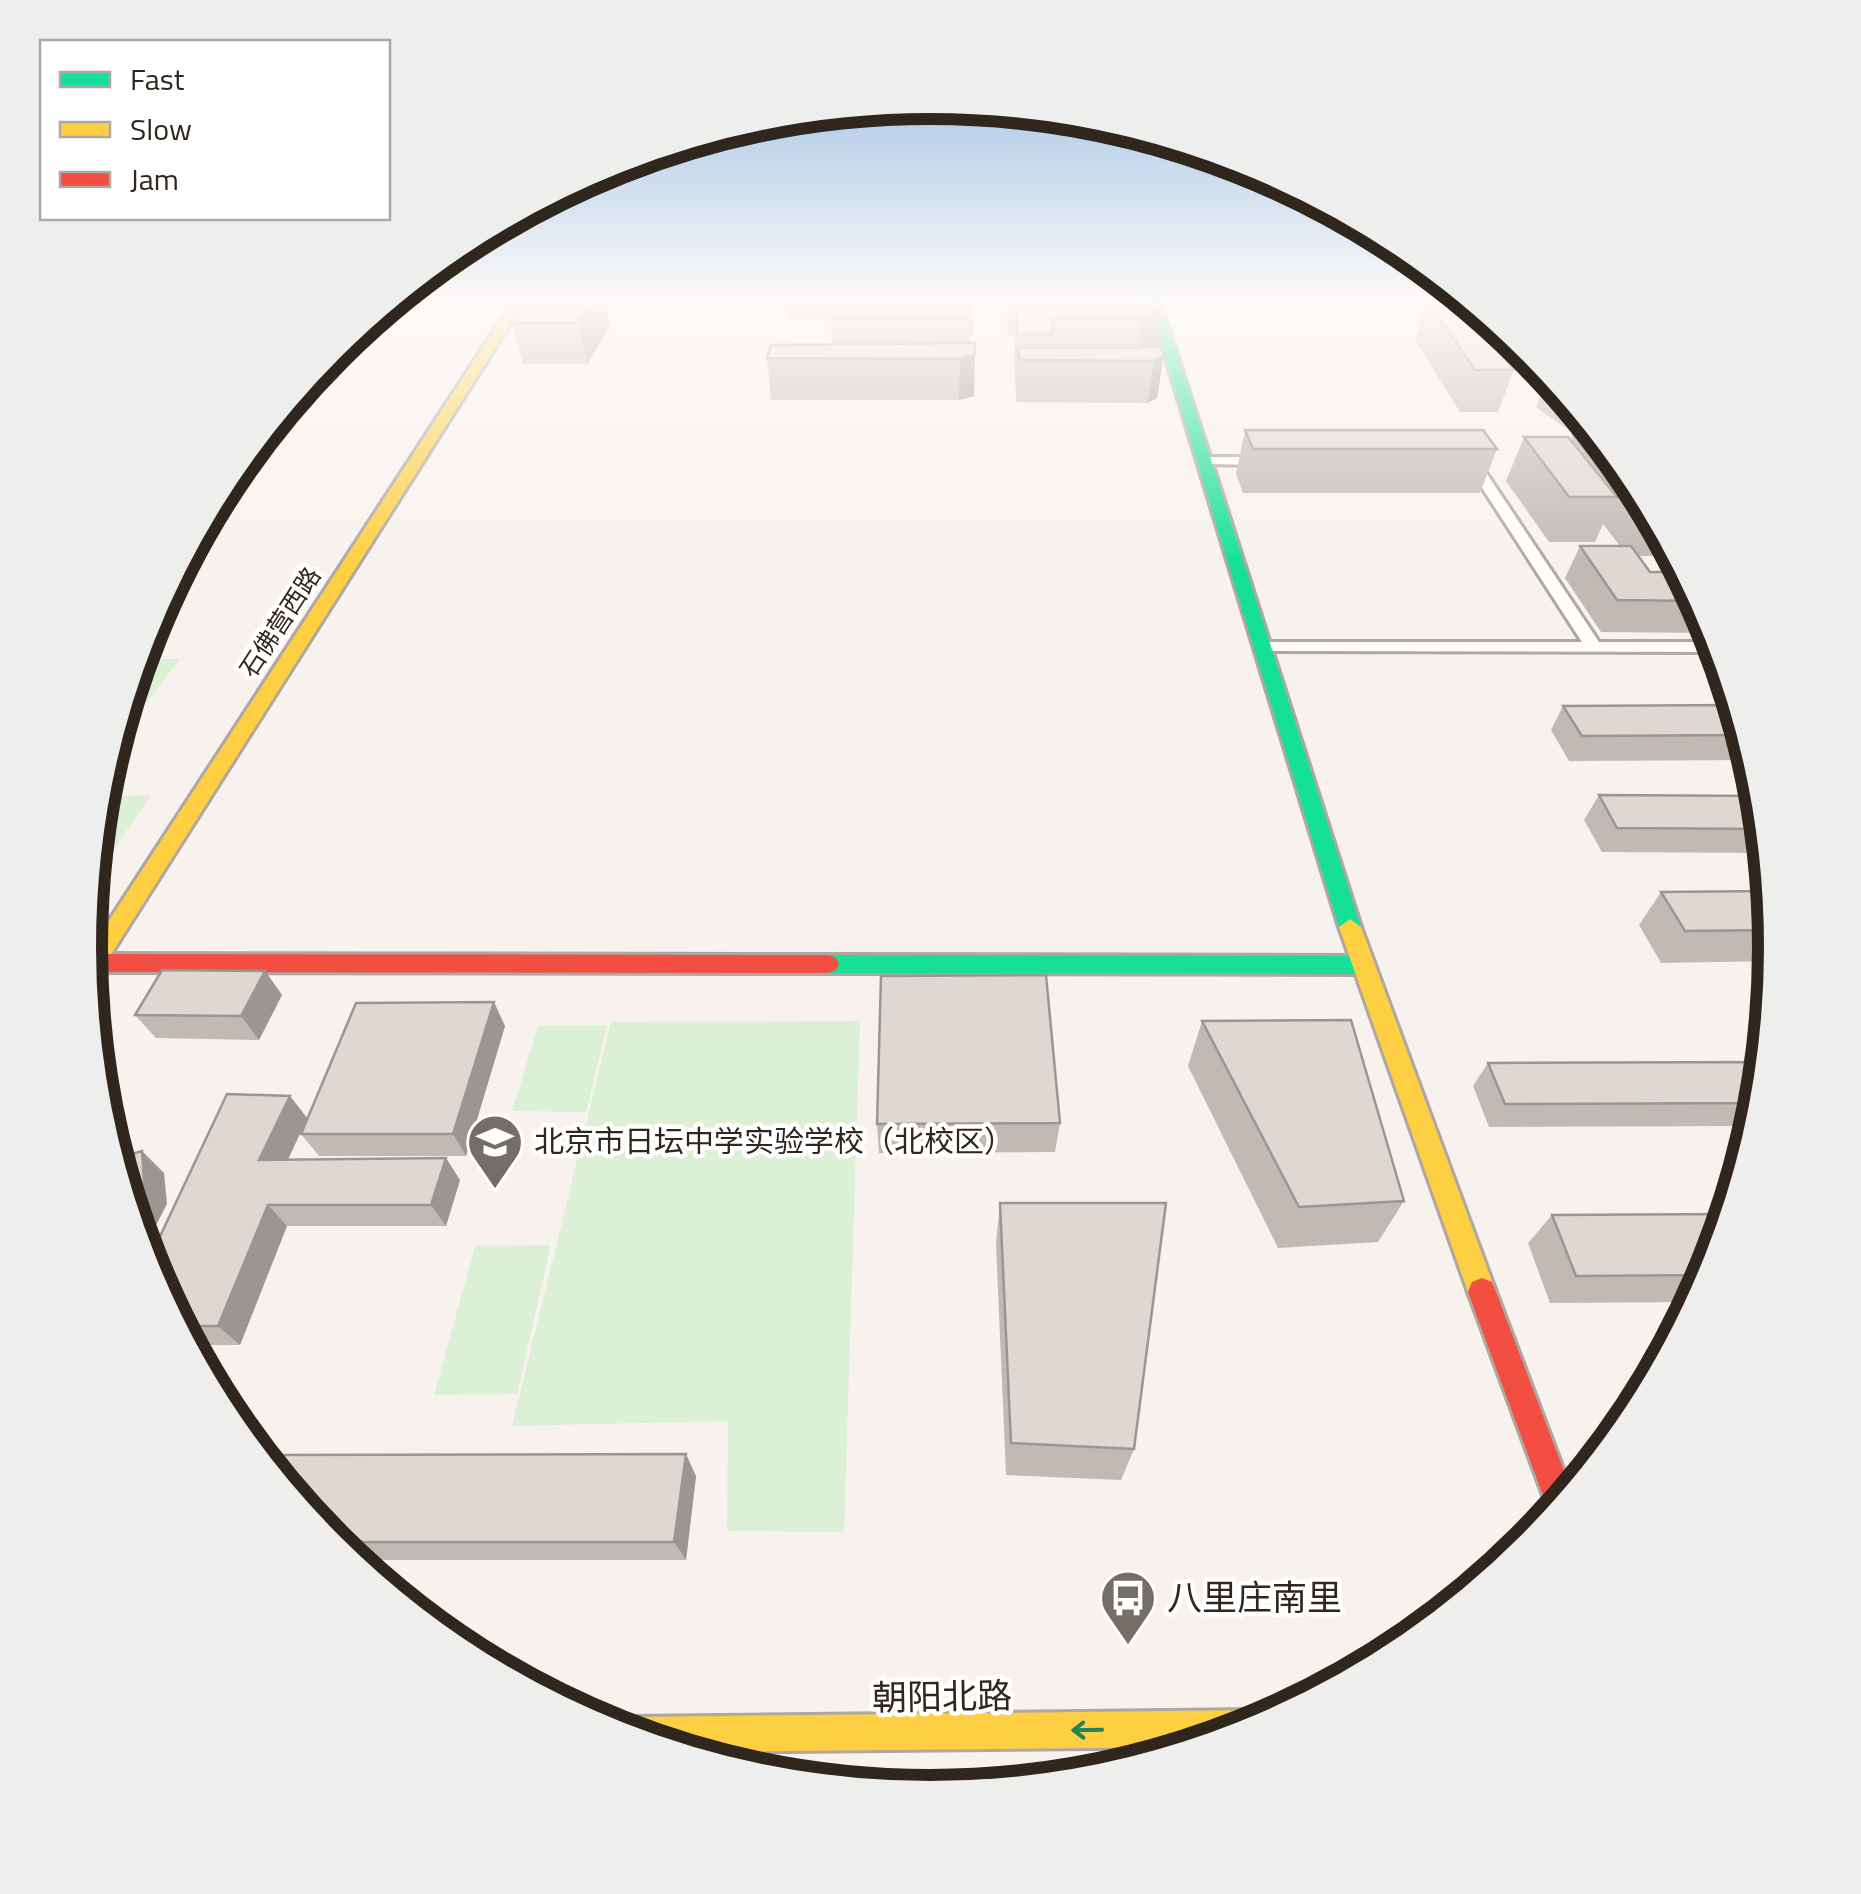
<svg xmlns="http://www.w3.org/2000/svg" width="1861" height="1894" viewBox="0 0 1861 1894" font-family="'Titillium Web','Noto Sans SC',sans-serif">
<rect width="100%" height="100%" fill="#f8f2ee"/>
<path fill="#dbf0d5" d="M 139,659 L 180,659 L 112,748 Z
M 151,795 L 91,883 L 100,797 Z
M 860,1021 L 844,1532 L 727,1531 L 728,1421 L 512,1426 L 611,1022 Z
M 538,1026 L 607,1026 L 586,1112 L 512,1111 Z
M 551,1245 L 517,1394 L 434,1395 L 475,1246 Z"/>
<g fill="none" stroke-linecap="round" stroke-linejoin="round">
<g stroke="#aea7a2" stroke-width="6">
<path id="street" d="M 1205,457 L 1269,457 L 1276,461 L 1269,465 L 1200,464 L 1198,461 Z
M 1461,459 L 1477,459 L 1599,642 L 1717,642 L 1720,652 L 1258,651 L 1258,643 L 1264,642 L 1582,642 L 1468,466 L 1459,462 Z"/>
</g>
<g stroke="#aea7a2" stroke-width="6">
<path id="fast" d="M 1148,301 L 1160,301 L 1361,927 L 1358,933 L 1350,935 L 1339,927 Z
M 828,955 L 1362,956 L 1370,959 L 1373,965 L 1370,971 L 1362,974 L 828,973 L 820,970 L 817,964 L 820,958 Z"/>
</g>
<g stroke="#aea7a2" stroke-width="6">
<path id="slow" d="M 513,301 L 525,301 L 96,978 L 88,981 L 86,956 Z
M 1350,919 L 1361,927 L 1496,1292 L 1492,1302 L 1482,1306 L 1472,1302 L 1468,1292 L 1339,927 Z
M 1255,1710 L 1270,1720 L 1193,1747 L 687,1752 L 613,1730 L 616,1722 L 629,1717 Z"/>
</g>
<g stroke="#aea7a2" stroke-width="6">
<path id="jam" d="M 94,954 L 828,955 L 836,958 L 839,964 L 836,970 L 828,973 L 94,972 L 87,970 L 86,957 Z
M 1482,1278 L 1492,1282 L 1496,1292 L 1572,1492 L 1551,1517 L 1468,1292 L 1472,1282 Z"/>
</g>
<use href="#street" fill="#fefdfc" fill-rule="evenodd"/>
<use href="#fast" fill="#16e098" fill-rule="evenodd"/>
<use href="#slow" fill="#ffcf43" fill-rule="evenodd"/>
<use href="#jam" fill="#f24e42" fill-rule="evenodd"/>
</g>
<path fill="#c0b9b4" d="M 524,301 L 605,301 L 610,326 L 587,364 L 523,364 L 512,323 Z
M 788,301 L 974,301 L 973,336 L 969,336 L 969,343 L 974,396 L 959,400 L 771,400 L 767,358 L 832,345 L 831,320 L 790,320 Z
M 1006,301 L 1145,301 L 1145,304 L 1165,304 L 1160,344 L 1157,346 L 1157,398 L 1148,403 L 1016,402 L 1014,335 L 1008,335 Z
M 1426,301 L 1462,301 L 1472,314 L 1475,305 L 1523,345 L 1497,345 L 1492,341 L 1514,370 L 1498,412 L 1460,412 L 1415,340 Z
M 1549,375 L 1598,434 L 1574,434 L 1536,407 Z
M 1245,430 L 1497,449 L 1480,493 L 1243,493 L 1236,474 Z
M 1573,435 L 1634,478 L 1676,556 L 1638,556 L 1650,572 L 1684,572 L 1712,624 L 1714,633 L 1601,632 L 1565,578 L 1580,546 L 1620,546 L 1603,524 L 1595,542 L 1549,542 L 1506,481 L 1524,437 L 1571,440 Z
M 1736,705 L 1753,760 L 1569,761 L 1551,730 L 1563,706 Z
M 1599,795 L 1761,796 L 1767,853 L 1602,852 L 1584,820 Z
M 1770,891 L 1776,948 L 1775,961 L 1661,963 L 1639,925 L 1661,892 Z
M 265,971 L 282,995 L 259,1040 L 156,1038 L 135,1015 Z
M 1202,1021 L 1404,1201 L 1378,1242 L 1278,1248 L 1188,1066 Z
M 505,1026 L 466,1156 L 319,1156 L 301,1134 Z
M 1765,1062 L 1760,1112 L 1756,1126 L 1489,1127 L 1473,1086 L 1488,1063 Z
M 290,1096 L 307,1118 L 288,1160 L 460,1180 L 446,1226 L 287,1226 L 240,1345 L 189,1345 L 149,1270 Z
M 1060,1123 L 1055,1152 L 879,1153 L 877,1124 Z
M 1000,1203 L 1134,1449 L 1121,1480 L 1006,1475 L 996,1244 Z
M 1552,1215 L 1711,1271 L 1695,1302 L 1550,1303 L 1528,1243 Z
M 259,1455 L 696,1476 L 686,1560 L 352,1560 L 332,1544 Z"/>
<path fill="#9c9692" d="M 592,301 L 605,301 L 610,326 L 587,364 L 578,323 Z
M 1165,304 L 1160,344 L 1137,359 L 1142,318 Z
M 975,354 L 974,396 L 959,400 L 960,359 Z
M 1164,356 L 1157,398 L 1148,403 L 1154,361 Z
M 265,971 L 282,995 L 259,1040 L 241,1016 Z
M 494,1002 L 505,1026 L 466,1156 L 453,1134 Z
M 290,1096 L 307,1118 L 278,1181 L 259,1160 Z
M 142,1151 L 164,1173 L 167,1204 L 143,1251 L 131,1209 Z
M 446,1158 L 460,1180 L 446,1226 L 431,1205 Z
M 268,1205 L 287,1226 L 240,1345 L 218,1326 Z
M 686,1454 L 696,1476 L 686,1560 L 674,1542 Z"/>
<path fill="#dfd7d1" stroke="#9c9692" stroke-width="2.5" d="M 524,301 L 592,301 L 578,323 L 512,323 Z
M 1428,301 L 1462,301 L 1514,370 L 1475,370 Z
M 1165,304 L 1142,318 L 1052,318 L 1053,334 L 1017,334 L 1016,306 Z
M 833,305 L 969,305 L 970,317 L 831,317 Z
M 975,343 L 975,354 L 960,359 L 767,358 L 771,345 Z
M 1161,346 L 1164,356 L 1154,361 L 1019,360 L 1018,348 L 1135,348 Z
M 1245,430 L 1483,430 L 1497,449 L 1253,449 Z
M 1573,435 L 1599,435 L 1634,478 L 1659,525 L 1642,525 Z
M 1524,437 L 1568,437 L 1617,497 L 1569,497 Z
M 1580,546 L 1631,546 L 1650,572 L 1684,572 L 1699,601 L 1617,600 Z
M 1736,705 L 1746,735 L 1582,736 L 1563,706 Z
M 1599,795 L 1761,796 L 1764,829 L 1617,828 Z
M 1770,891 L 1774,930 L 1685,931 L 1661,892 Z
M 162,970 L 265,971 L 241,1016 L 135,1015 Z
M 1046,975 L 1060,1123 L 877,1124 L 881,976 Z
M 494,1002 L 453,1134 L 301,1134 L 356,1003 Z
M 1351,1020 L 1404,1201 L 1299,1207 L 1202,1021 Z
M 1765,1062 L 1761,1103 L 1505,1104 L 1488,1063 Z
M 227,1094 L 290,1096 L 259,1160 L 446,1158 L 431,1205 L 268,1205 L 218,1326 L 179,1326 L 147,1264 Z
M 142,1151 L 144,1182 L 131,1209 L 115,1159 Z
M 1000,1203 L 1166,1203 L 1134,1449 L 1011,1443 Z
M 1729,1214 L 1709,1275 L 1576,1276 L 1552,1215 Z
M 686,1454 L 674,1542 L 331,1542 L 259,1455 Z"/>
<defs><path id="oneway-shaft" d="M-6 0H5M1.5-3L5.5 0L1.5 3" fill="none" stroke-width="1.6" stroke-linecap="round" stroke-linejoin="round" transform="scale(2.5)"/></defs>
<use stroke="#22835b" href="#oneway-shaft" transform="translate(1087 1730) rotate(179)"/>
<linearGradient id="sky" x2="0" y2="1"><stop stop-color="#8bb5e2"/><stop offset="0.53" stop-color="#fcf9f7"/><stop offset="1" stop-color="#fcf9f7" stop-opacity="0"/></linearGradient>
<rect width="1861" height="566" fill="url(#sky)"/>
<defs>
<g id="school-pin" transform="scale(2.875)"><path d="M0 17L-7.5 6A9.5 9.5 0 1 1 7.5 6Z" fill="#756d67" stroke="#fff"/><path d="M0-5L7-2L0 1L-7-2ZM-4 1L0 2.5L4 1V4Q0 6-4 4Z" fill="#fff"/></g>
<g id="bus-pin" transform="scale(2.875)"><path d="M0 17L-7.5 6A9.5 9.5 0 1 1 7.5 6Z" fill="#756d67" stroke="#fff"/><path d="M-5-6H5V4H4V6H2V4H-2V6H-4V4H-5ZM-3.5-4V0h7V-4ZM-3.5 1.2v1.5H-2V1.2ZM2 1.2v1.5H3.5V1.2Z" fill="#fff"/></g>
</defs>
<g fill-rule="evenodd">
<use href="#school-pin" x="495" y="1142"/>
<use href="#bus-pin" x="1128" y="1598"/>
</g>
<g text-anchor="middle" stroke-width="9" stroke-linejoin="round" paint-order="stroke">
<g font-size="25" fill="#2f261e" stroke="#fff">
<text transform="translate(280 622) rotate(-57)" y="9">石佛营西路</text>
</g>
<g font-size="30" fill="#2f261e" stroke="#fff" text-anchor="start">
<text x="534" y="1152">北京市日坛中学实验学校（北校区）</text>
</g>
<g font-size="35" fill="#2f261e" stroke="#fff" text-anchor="start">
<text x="1167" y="1610">八里庄南里</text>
</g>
<g font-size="35" fill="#2f261e" stroke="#fff">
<text transform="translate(942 1697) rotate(-1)" y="12">朝阳北路</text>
</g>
</g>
<path d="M0 0H1861V1894H0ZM102 947a828 828 0 1 1 1656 0a828 828 0 1 1-1656 0Z" fill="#eeeeed" fill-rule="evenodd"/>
<path fill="none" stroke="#2f261e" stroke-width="12" d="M102 947a828 828 0 1 1 1656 0a828 828 0 1 1-1656 0Z"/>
<rect x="40" y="40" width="350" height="180" fill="#ffffff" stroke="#aca8a5" stroke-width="2.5"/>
<rect x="60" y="72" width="50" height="15" fill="#16e098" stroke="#aca8a5" stroke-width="2.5"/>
<text x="130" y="90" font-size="30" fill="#2f261e">Fast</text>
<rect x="60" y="122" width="50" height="15" fill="#ffcf43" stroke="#aca8a5" stroke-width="2.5"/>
<text x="130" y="140" font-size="30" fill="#2f261e">Slow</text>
<rect x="60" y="172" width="50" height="15" fill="#f24e42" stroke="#aca8a5" stroke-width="2.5"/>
<text x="130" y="190" font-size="30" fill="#2f261e">Jam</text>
</svg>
